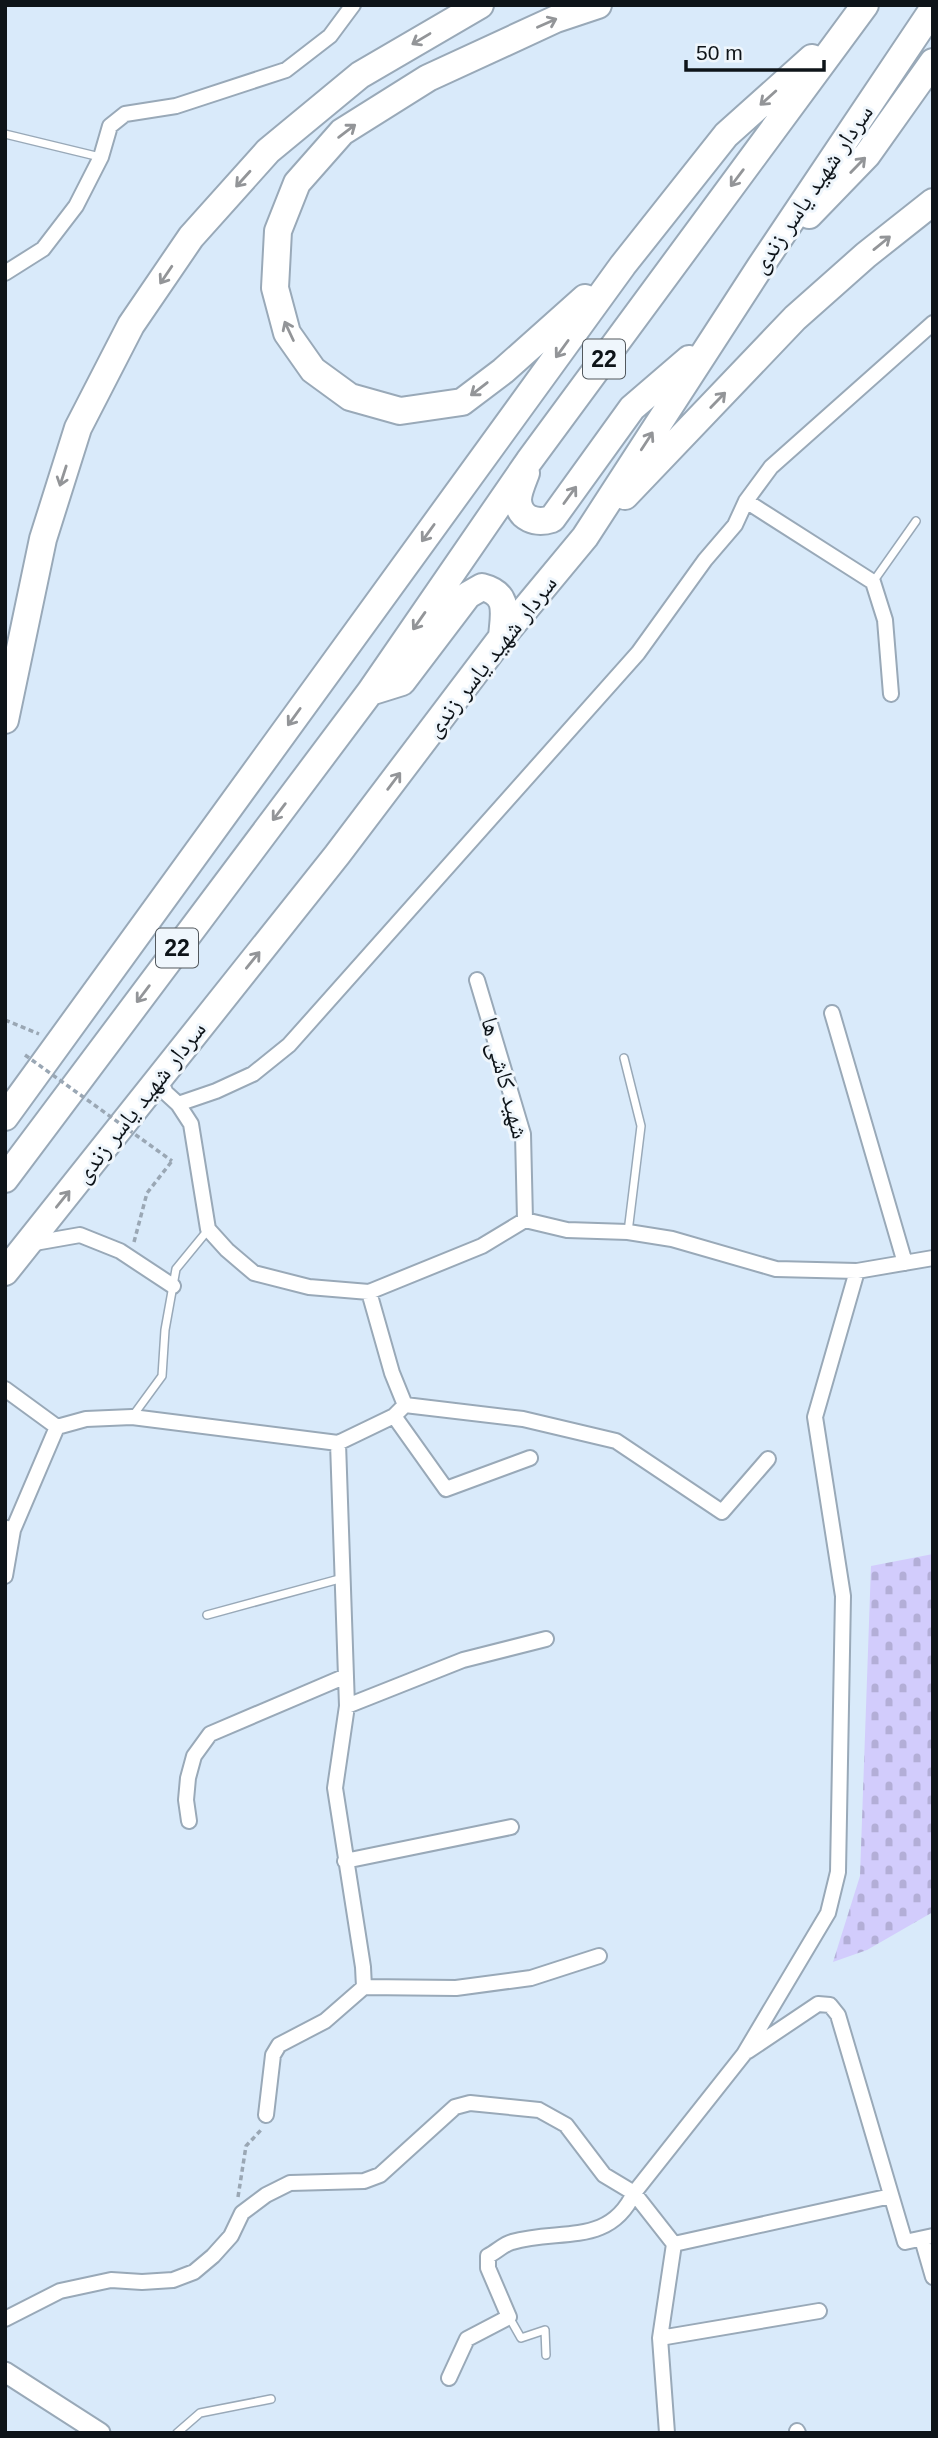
<svg xmlns="http://www.w3.org/2000/svg" width="938" height="2438" viewBox="0 0 938 2438" font-family="Helvetica,'Noto Naskh Arabic',sans-serif">
<defs>
<pattern id="cemetery-stones" width="16" height="16" patternUnits="userSpaceOnUse" patternTransform="scale(1.75)"><rect width="16" height="16" fill="#d2ccfc"/><path d="M2 7V4a2 2 0 0 1 4 0v3zM10 15v-3a2 2 0 0 1 4 0v3z" fill="#b3aed7"/></pattern>
</defs>
<rect width="100%" height="100%" fill="#d9eafa"/>
<path fill="url(#cemetery-stones)" d="M 933,1554 L 933,1912 L 867,1950 L 833,1962 L 860,1876 L 871,1566 Z"/>
<g fill="none" stroke-linecap="round" stroke-linejoin="round">
<g stroke="#99a9b8" stroke-width="10">
<path id="lane" d="M 5,134 L 100,157
M 873,582 L 916,521
M 624,1058 L 641,1126 L 628,1232
M 132,1417 L 162,1376 L 165,1330 L 176,1269 L 208,1230
M 207,1615 L 343,1578
M 509,2317 L 521,2338 L 545,2330 L 546,2355
M 177,2433 L 200,2413 L 271,2399"/>
</g>
<g stroke="#99a9b8" stroke-width="18">
<path id="street" d="M 5,273 L 43,249 L 76,206 L 101,157 L 110,126 L 125,114 L 176,106 L 286,70 L 330,36 L 353,5
M 746,501 L 873,582 L 885,620 L 891,694
M 477,980 L 523,1134 L 525,1220
M 832,1013 L 905,1263
M 159,1079 L 166,1093 L 178,1104 L 191,1124 L 208,1229 L 227,1250 L 254,1273 L 309,1287 L 369,1292 L 482,1246 L 525,1220 L 567,1230 L 628,1232 L 672,1239 L 776,1269 L 857,1271 L 933,1258
M 178,1104 L 216,1091 L 253,1074 L 289,1045 L 638,653 L 705,560 L 735,525 L 746,501 L 771,467 L 933,323
M 29,1244 L 80,1235 L 120,1251 L 173,1286
M 5,1389 L 57,1427 L 86,1419 L 132,1417 L 338,1443 L 347,1706 L 335,1788 L 363,1967 L 364,1987 L 325,2021 L 279,2045 L 273,2055 L 266,2115
M 405,1405 L 523,1419 L 616,1441 L 722,1512 L 768,1459
M 394,1416 L 446,1489 L 530,1458
M 338,1443 L 394,1416 L 405,1405 L 392,1373 L 369,1292
M 13,1530 L 57,1427
M 5,1576 L 13,1530 L 7,1528
M 347,1706 L 463,1660 L 546,1639
M 189,1821 L 186,1800 L 188,1778 L 194,1756 L 210,1734 L 346,1676
M 345,1861 L 511,1827
M 364,1987 L 456,1988 L 531,1978 L 599,1956
M 748,2051 L 818,2004 L 830,2005 L 838,2015 L 905,2242 L 933,2236
M 922,2239 L 933,2277
M 674,2244 L 891,2196
M 5,2319 L 60,2291 L 111,2280 L 142,2282 L 173,2280 L 194,2272 L 213,2256 L 231,2236 L 242,2213 L 266,2195 L 290,2183 L 364,2181 L 380,2175 L 455,2107 L 470,2103 L 539,2110 L 566,2125 L 604,2175 L 634,2193 C 609,2247 559,2228 512,2242 C 504,2244 496,2252 488,2256 L 488,2268 L 509,2317 L 467,2339 L 449,2378
M 660,2338 L 819,2311
M 797,2431 L 798,2433
M 667,2433 L 660,2338 L 674,2244 L 634,2193 L 744,2054 L 828,1913 L 838,1872 L 843,1596 L 815,1417 L 857,1271"/>
</g>
<g stroke="#99a9b8" stroke-width="23">
<path id="secondary" d="M 5,2372 L 100,2433"/>
</g>
<g stroke="#99a9b8" stroke-width="30">
<path id="highway" d="M 809,215 L 867,155 L 933,62
M 585,298 L 503,371 L 462,402 L 400,411 L 350,397 L 313,370 L 287,333 L 275,288 L 278,231 L 297,183 L 342,132 L 428,78 L 556,19 L 598,5
M 526,473 C 523,481 518,492 518,500 C 519,519 536,524 552,519 L 632,408 L 689,359
M 625,496 L 795,318 L 866,255 L 933,202
M 370,692 L 402,682 L 468,595 L 482,587 C 510,594 504,613 502,637
M 5,720 L 43,539 L 78,428 L 131,325 L 191,237 L 268,151 L 360,75 L 480,5
M 5,1117 L 623,265 L 726,135 L 812,58
M 5,1179 L 370,692 L 529,461 L 865,5
M 5,1272 L 337,855 L 502,637 L 585,537 L 760,267 L 933,9"/>
</g>
<path stroke="#9aa7b4" stroke-width="3.5" stroke-dasharray="5 3.5" stroke-linecap="butt" d="M 5,1020 L 39,1034
M 134,1242 L 147,1193 L 172,1161
M 238,2197 L 246,2146 L 261,2130"/>
<use href="#lane" stroke="#fff" stroke-width="7"/>
<use href="#street" stroke="#fff" stroke-width="14"/>
<use href="#secondary" stroke="#fff" stroke-width="19"/>
<use href="#highway" stroke="#fff" stroke-width="26"/>
<path stroke="#9aa7b4" stroke-width="3.5" stroke-dasharray="5 3.5" stroke-linecap="butt" d="M 25,1055 L 172,1161"/>
</g>
<defs><path id="oneway-shaft" d="M-6 0H5M1.5-3L5.5 0L1.5 3" fill="none" stroke-width="1.6" stroke-linecap="round" stroke-linejoin="round" transform="scale(1.75)"/></defs>
<g stroke="#939598">
<use href="#oneway-shaft" transform="translate(547 23) rotate(-24)"/>
<use href="#oneway-shaft" transform="translate(421 39) rotate(149)"/>
<use href="#oneway-shaft" transform="translate(768 98) rotate(138)"/>
<use href="#oneway-shaft" transform="translate(347 131) rotate(-37)"/>
<use href="#oneway-shaft" transform="translate(858 165) rotate(-46)"/>
<use href="#oneway-shaft" transform="translate(737 178) rotate(127)"/>
<use href="#oneway-shaft" transform="translate(243 179) rotate(132)"/>
<use href="#oneway-shaft" transform="translate(882 243) rotate(-39)"/>
<use href="#oneway-shaft" transform="translate(166 275) rotate(124)"/>
<use href="#oneway-shaft" transform="translate(289 331) rotate(-115)"/>
<use href="#oneway-shaft" transform="translate(562 349) rotate(126)"/>
<use href="#oneway-shaft" transform="translate(479 389) rotate(142)"/>
<use href="#oneway-shaft" transform="translate(718 400) rotate(-46)"/>
<use href="#oneway-shaft" transform="translate(647 441) rotate(-57)"/>
<use href="#oneway-shaft" transform="translate(63 476) rotate(108)"/>
<use href="#oneway-shaft" transform="translate(570 495) rotate(-54)"/>
<use href="#oneway-shaft" transform="translate(428 533) rotate(126)"/>
<use href="#oneway-shaft" transform="translate(419 621) rotate(125)"/>
<use href="#oneway-shaft" transform="translate(294 717) rotate(126)"/>
<use href="#oneway-shaft" transform="translate(394 781) rotate(-53)"/>
<use href="#oneway-shaft" transform="translate(279 812) rotate(127)"/>
<use href="#oneway-shaft" transform="translate(253 960) rotate(-51)"/>
<use href="#oneway-shaft" transform="translate(143 994) rotate(127)"/>
<use href="#oneway-shaft" transform="translate(63 1199) rotate(-51)"/>
</g>
<g text-anchor="middle" stroke-width="6" stroke-linejoin="round" paint-order="stroke">
<g fill="#eff6fc" stroke="#52585d" stroke-width="2">
<rect x="583" y="339.5" width="42" height="39" rx="5"/>
<rect x="156" y="928.5" width="42" height="39" rx="5"/>
</g>
<g font-size="23" font-weight="bold" fill="#0e1419">
<text x="604" y="367">22</text>
<text x="177" y="956">22</text>
</g>
<g font-size="24" fill="#0e1419" stroke="#eff6fc">
<text transform="translate(812 189) rotate(-56)" y="8">سردار شهید یاسر زندی</text>
<text transform="translate(491 656) rotate(-52)" y="8">سردار شهید یاسر زندی</text>
<text transform="translate(505 1078) rotate(75)" y="8">شهید کاشی ها</text>
<text transform="translate(140 1102) rotate(-52)" y="8">سردار شهید یاسر زندی</text>
</g>
</g>
<rect width="938" height="2438" fill="none" stroke="#0e1419" stroke-width="14"/>
<path d="M686 60v10h138v-10" fill="none" stroke="#0e1419" stroke-width="3.5"/>
<text x="696" y="60" font-size="21" fill="#0e1419" stroke="#eff6fc" stroke-width="5" paint-order="stroke">50 m</text>
</svg>
